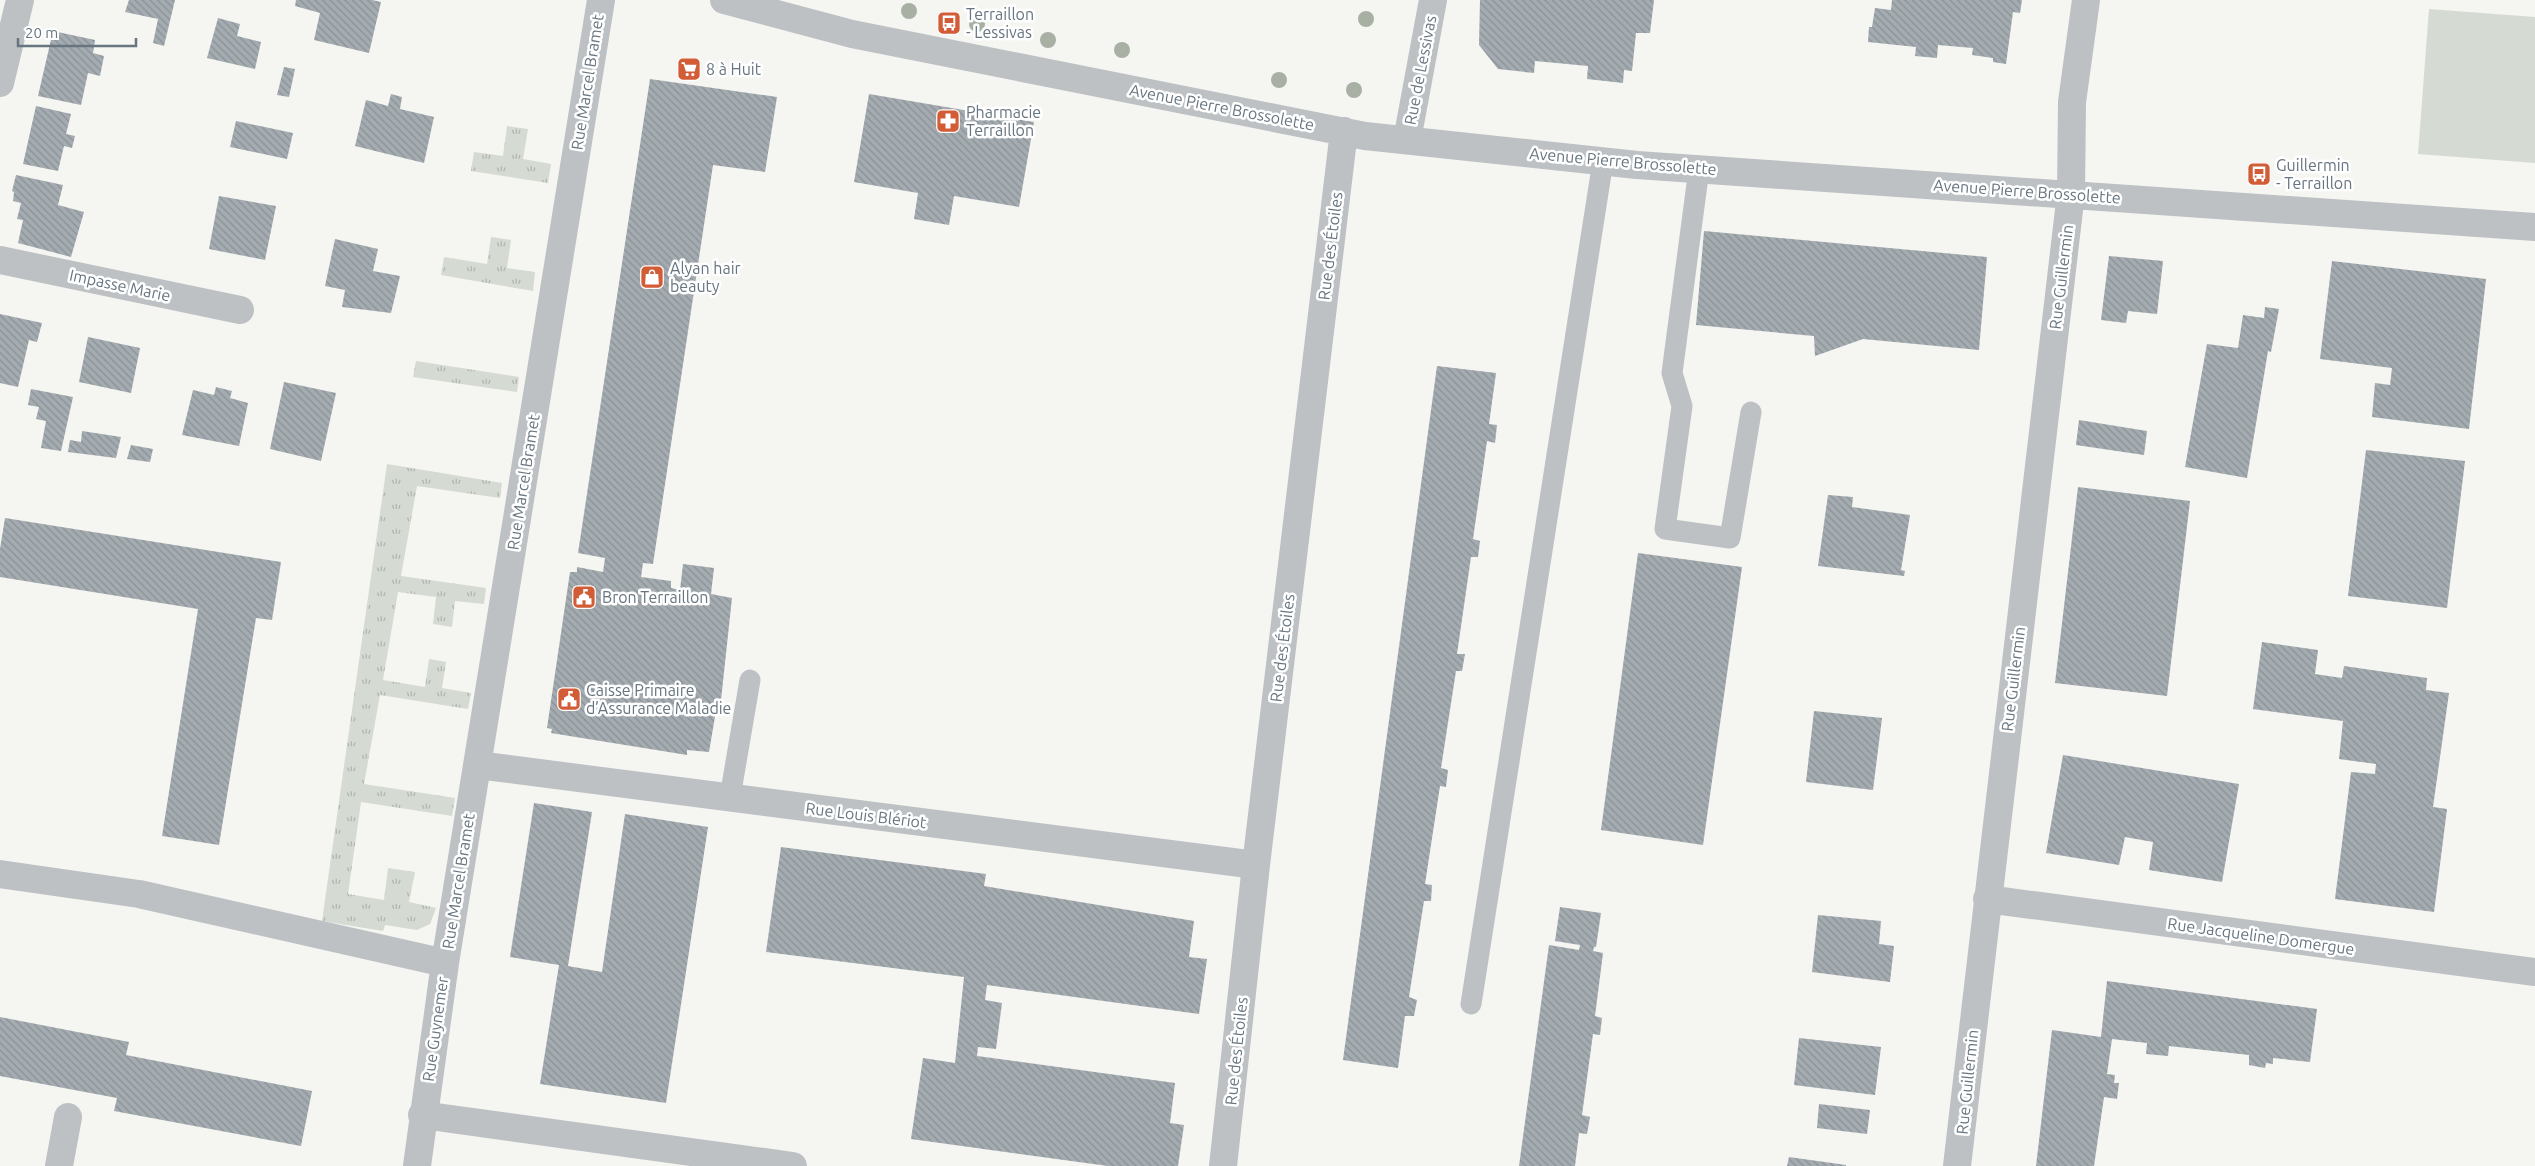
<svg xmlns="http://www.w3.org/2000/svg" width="2535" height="1166" viewBox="0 0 2535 1166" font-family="Ubuntu,sans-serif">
<defs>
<pattern id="grass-tufts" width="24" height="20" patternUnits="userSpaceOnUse" patternTransform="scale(1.25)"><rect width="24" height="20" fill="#d5dad2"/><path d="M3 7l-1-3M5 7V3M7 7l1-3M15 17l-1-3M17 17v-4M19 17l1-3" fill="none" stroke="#b1b5b0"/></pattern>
<pattern id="building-back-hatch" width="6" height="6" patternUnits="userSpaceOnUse" patternTransform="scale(1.25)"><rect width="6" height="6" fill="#a5acb1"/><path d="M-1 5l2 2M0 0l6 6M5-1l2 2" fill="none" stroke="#8a9195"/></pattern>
</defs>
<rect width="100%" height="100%" fill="#f5f5f2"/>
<path fill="url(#grass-tufts)" d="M 507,126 L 528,129 L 523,159 L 551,164 L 548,183 L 471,171 L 474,152 L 503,156 Z
M 491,237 L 511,240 L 507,268 L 535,272 L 533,291 L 441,275 L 444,257 L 487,264 Z
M 416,361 L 519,377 L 517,392 L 413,377 Z
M 387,464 L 502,483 L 500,498 L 417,486 L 401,576 L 486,588 L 484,604 L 455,601 L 452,627 L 433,624 L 436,597 L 398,592 L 383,680 L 425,687 L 429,659 L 446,662 L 442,688 L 471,693 L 468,709 L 380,695 L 364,784 L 455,798 L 452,816 L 361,802 L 348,894 L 384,900 L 388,868 L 415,872 L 409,902 L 436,908 L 430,924 L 417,930 L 385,925 L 383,931 L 322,921 Z"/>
<path fill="#d5dad2" d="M 2429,9 L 2535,17 L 2535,163 L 2418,154 Z"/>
<path fill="url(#building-back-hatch)" d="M 129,0 L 175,0 L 164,46 L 153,43 L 158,19 L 125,12 Z
M 296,0 L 372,0 L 381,2 L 369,53 L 314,40 L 320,13 L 295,6 Z
M 1480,0 L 1654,0 L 1650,33 L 1636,33 L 1632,71 L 1624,70 L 1623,83 L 1587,79 L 1588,66 L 1535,61 L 1534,73 L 1498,69 L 1479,45 Z
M 1892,0 L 2022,0 L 2020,13 L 2013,12 L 2006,64 L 1993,62 L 1993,58 L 1972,55 L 1973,48 L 1938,45 L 1937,58 L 1915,56 L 1916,47 L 1868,42 L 1869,27 L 1872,27 L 1875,8 L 1891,10 Z
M 218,18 L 240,24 L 237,36 L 261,42 L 255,69 L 207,58 Z
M 53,31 L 95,40 L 93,53 L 104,56 L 100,76 L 88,73 L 81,105 L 38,96 Z
M 284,67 L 295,69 L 289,97 L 277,95 Z
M 650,79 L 777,97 L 765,172 L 713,165 L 653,564 L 643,563 L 641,577 L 671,581 L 671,588 L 680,590 L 683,564 L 714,568 L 711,594 L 732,598 L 721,700 L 718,699 L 709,752 L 687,750 L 687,755 L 551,733 L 552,729 L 547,728 L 570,572 L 577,572 L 577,567 L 603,572 L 605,558 L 578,553 Z
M 391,94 L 402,97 L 400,109 L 434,117 L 424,163 L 355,146 L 366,100 L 388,106 Z
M 869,94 L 1034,122 L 1019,207 L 954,196 L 949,225 L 914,219 L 918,193 L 854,182 Z
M 36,106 L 71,114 L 66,134 L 75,136 L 72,148 L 64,146 L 58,171 L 23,164 Z
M 236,121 L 293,133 L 287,159 L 230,147 Z
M 16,175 L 63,185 L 58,205 L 84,212 L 71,257 L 18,243 L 23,220 L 17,219 L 21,203 L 13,201 L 14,192 L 12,191 Z
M 219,196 L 276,206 L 265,260 L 209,249 Z
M 1704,231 L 1987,257 L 1979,350 L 1863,339 L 1815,356 L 1814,336 L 1696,325 Z
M 335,239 L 378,249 L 373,271 L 400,276 L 391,313 L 342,307 L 345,290 L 325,286 Z
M 2109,256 L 2163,261 L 2157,314 L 2128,311 L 2126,323 L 2101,320 Z
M 2332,261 L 2486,279 L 2469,429 L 2372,417 L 2375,383 L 2390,385 L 2392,368 L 2320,359 Z
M 2265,307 L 2279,309 L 2271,352 L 2268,351 L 2247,478 L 2185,467 L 2207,344 L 2238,348 L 2243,315 L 2264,318 Z
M 0,314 L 42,323 L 37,342 L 29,340 L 18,387 L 0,383 Z
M 88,337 L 140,348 L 131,393 L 79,382 Z
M 1437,366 L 1496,373 L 1489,424 L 1497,425 L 1495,443 L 1487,441 L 1473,539 L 1480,541 L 1478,557 L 1471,557 L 1457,654 L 1465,654 L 1462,671 L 1456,671 L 1441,768 L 1448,770 L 1446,787 L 1440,786 L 1425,884 L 1432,885 L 1431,901 L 1424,901 L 1409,997 L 1417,1000 L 1414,1016 L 1405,1016 L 1398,1068 L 1343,1060 Z
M 284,382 L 336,393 L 321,461 L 270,449 Z
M 216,387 L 232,391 L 230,398 L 248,403 L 239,446 L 182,435 L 193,390 L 214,395 Z
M 31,389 L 73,397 L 61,451 L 41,448 L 46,421 L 36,419 L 39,407 L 28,405 Z
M 2079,420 L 2147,431 L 2144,455 L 2076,445 Z
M 82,431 L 121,437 L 116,458 L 68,452 L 70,440 L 81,442 Z
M 131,445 L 153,449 L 150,462 L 127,459 Z
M 2366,450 L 2465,461 L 2447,608 L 2348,596 Z
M 2078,487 L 2190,501 L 2167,696 L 2055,683 Z
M 1828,495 L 1853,497 L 1852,507 L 1910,515 L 1901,570 L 1905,571 L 1904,576 L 1818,566 Z
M 5,518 L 281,562 L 272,620 L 256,618 L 219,845 L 162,836 L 198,609 L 0,577 L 0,549 Z
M 1638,553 L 1742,567 L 1703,845 L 1601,830 Z
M 2262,642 L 2318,650 L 2315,674 L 2342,678 L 2344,666 L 2427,678 L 2426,690 L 2449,693 L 2433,807 L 2447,809 L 2434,912 L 2335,899 L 2351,772 L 2375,774 L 2376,764 L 2339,759 L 2343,721 L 2253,709 Z
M 1814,711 L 1882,718 L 1873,790 L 1806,782 Z
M 2063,755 L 2239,784 L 2222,882 L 2149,870 L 2153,842 L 2125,837 L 2119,865 L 2046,853 Z
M 534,803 L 592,812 L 568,966 L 602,972 L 625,814 L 708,827 L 666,1103 L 540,1084 L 559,965 L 510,957 Z
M 781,847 L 986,874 L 984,886 L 1194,921 L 1189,957 L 1207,959 L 1199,1014 L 987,985 L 985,1000 L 1002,1003 L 996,1049 L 978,1047 L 977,1056 L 1175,1083 L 1170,1123 L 1184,1125 L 1178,1166 L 1108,1166 L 911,1139 L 923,1058 L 955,1063 L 964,977 L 766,952 Z
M 1560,907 L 1601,913 L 1596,947 L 1594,947 L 1593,951 L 1603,953 L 1595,1016 L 1602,1018 L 1600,1035 L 1593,1034 L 1582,1115 L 1590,1117 L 1587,1134 L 1579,1133 L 1575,1166 L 1519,1166 L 1549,945 L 1579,950 L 1580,945 L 1555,941 Z
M 1818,915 L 1881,921 L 1879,944 L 1894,946 L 1890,982 L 1812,972 Z
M 2107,981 L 2317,1009 L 2310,1062 L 2273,1058 L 2273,1064 L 2266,1063 L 2265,1068 L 2249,1065 L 2249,1055 L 2169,1046 L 2168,1056 L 2146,1054 L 2147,1043 L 2112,1039 L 2107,1074 L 2115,1075 L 2114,1083 L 2119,1083 L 2117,1099 L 2104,1097 L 2094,1166 L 2036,1166 L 2052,1030 L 2101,1037 Z
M 0,1017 L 129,1042 L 126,1055 L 312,1091 L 301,1146 L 114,1111 L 117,1098 L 0,1076 Z
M 1799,1038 L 1881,1047 L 1875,1095 L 1794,1085 Z
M 1819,1104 L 1870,1110 L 1867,1134 L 1817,1128 Z
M 1789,1157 L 1846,1165 L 1846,1166 L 1787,1166 Z"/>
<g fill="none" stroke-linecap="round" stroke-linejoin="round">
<path stroke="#bdc1c4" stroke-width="21" d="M 1699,169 L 1672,373 L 1682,406 L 1665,529 L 1730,538 L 1751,412
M 730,797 L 750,680
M 1471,1004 L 1603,161"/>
<path stroke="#bdc1c4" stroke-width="28" d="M 724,0 L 852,34 L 1365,136 L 1637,165 L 2535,227
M 0,83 L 20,0
M 1407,140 L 1433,0
M 0,260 L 240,310
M 477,765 L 1256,865
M 0,874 L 139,894 L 445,963
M 1987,899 L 2535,972
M 422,1115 L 793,1166
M 59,1166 L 68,1117
M 417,1166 L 445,963 L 601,0
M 1223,1166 L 1256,865 L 1344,131
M 1957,1166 L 2071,193 L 2072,102 L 2086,0"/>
</g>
<g fill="#a8b0a4">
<circle cx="909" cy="11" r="8"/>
<circle cx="1366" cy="19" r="8"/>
<circle cx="977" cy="24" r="8"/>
<circle cx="1048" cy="40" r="8"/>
<circle cx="1122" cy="50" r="8"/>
<circle cx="1279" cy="80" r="8"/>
<circle cx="1354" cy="90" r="8"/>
</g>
<defs>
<g id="bus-square" transform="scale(1.25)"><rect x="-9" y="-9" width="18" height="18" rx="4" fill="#d15c36" stroke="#fff"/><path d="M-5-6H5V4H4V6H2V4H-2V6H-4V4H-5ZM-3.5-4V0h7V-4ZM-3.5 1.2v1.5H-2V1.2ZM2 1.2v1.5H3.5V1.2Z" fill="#fff"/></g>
<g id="supermarket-square" transform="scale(1.25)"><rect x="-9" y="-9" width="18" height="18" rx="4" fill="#d15c36" stroke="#fff"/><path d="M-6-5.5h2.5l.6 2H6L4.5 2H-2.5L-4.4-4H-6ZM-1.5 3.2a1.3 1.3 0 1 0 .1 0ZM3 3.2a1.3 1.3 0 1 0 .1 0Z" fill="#fff"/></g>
<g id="pharmacy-square" transform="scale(1.25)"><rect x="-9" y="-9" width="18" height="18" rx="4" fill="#d15c36" stroke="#fff"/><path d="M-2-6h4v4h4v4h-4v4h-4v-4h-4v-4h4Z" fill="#fff"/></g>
<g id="shop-square" transform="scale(1.25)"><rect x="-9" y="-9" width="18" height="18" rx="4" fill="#d15c36" stroke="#fff"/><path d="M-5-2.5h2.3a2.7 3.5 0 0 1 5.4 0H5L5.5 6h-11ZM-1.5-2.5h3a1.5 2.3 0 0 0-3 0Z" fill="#fff"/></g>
<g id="civic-square" transform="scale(1.25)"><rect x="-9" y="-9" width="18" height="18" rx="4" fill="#d15c36" stroke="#fff"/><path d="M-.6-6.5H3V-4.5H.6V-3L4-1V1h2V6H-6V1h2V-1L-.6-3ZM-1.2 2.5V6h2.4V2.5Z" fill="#fff"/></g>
</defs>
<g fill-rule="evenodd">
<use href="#bus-square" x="949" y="23"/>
<use href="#supermarket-square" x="689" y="69"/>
<use href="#pharmacy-square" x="948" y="121"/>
<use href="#bus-square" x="2259" y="174"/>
<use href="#shop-square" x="652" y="277"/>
<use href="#civic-square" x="584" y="597"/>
<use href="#civic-square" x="569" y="699"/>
</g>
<g text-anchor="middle" stroke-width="5" stroke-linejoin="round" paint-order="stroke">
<g font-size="16" fill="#677580" stroke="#fff" text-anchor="start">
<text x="966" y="20">Terraillon<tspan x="966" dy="18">- Lessivas</tspan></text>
<text x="706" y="75">8 à Huit</text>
<text x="966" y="118">Pharmacie<tspan x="966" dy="18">Terraillon</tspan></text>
<text x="2276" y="171">Guillermin<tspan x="2276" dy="18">- Terraillon</tspan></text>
<text x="670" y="274">Alyan hair<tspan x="670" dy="18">beauty</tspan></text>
<text x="602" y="603">Bron Terraillon</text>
<text x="586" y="696">Caisse Primaire<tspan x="586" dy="18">d’Assurance Maladie</tspan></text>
</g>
<g font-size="16" fill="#677580" stroke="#fff">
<text transform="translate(1420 70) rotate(-79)" y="6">Rue de Lessivas</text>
<text transform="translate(587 82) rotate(-81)" y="6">Rue Marcel Bramet</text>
<text transform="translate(1222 107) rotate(11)" y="6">Avenue Pierre Brossolette</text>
<text transform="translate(1623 161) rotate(5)" y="6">Avenue Pierre Brossolette</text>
<text transform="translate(2027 191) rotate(4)" y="6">Avenue Pierre Brossolette</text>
<text transform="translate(1330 246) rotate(-83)" y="6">Rue des Étoiles</text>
<text transform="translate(2061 277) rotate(-83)" y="6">Rue Guillermin</text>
<text transform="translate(120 285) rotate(12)" y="6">Impasse Marie</text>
<text transform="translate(523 482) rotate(-81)" y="6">Rue Marcel Bramet</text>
<text transform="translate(1282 648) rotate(-83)" y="6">Rue des Étoiles</text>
<text transform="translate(2013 679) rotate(-83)" y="6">Rue Guillermin</text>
<text transform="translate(866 815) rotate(7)" y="6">Rue Louis Blériot</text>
<text transform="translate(458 881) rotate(-81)" y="6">Rue Marcel Bramet</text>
<text transform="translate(2261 936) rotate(8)" y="6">Rue Jacqueline Domergue</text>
<text transform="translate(435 1029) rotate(-82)" y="6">Rue Guynemer</text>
<text transform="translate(1236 1051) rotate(-84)" y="6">Rue des Étoiles</text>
<text transform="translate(1967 1082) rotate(-84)" y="6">Rue Guillermin</text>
</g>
</g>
<path d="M18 38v8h118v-8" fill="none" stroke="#677580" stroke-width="2.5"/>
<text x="25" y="38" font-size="15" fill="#677580" stroke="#ffffff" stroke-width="4" paint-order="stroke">20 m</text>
</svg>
